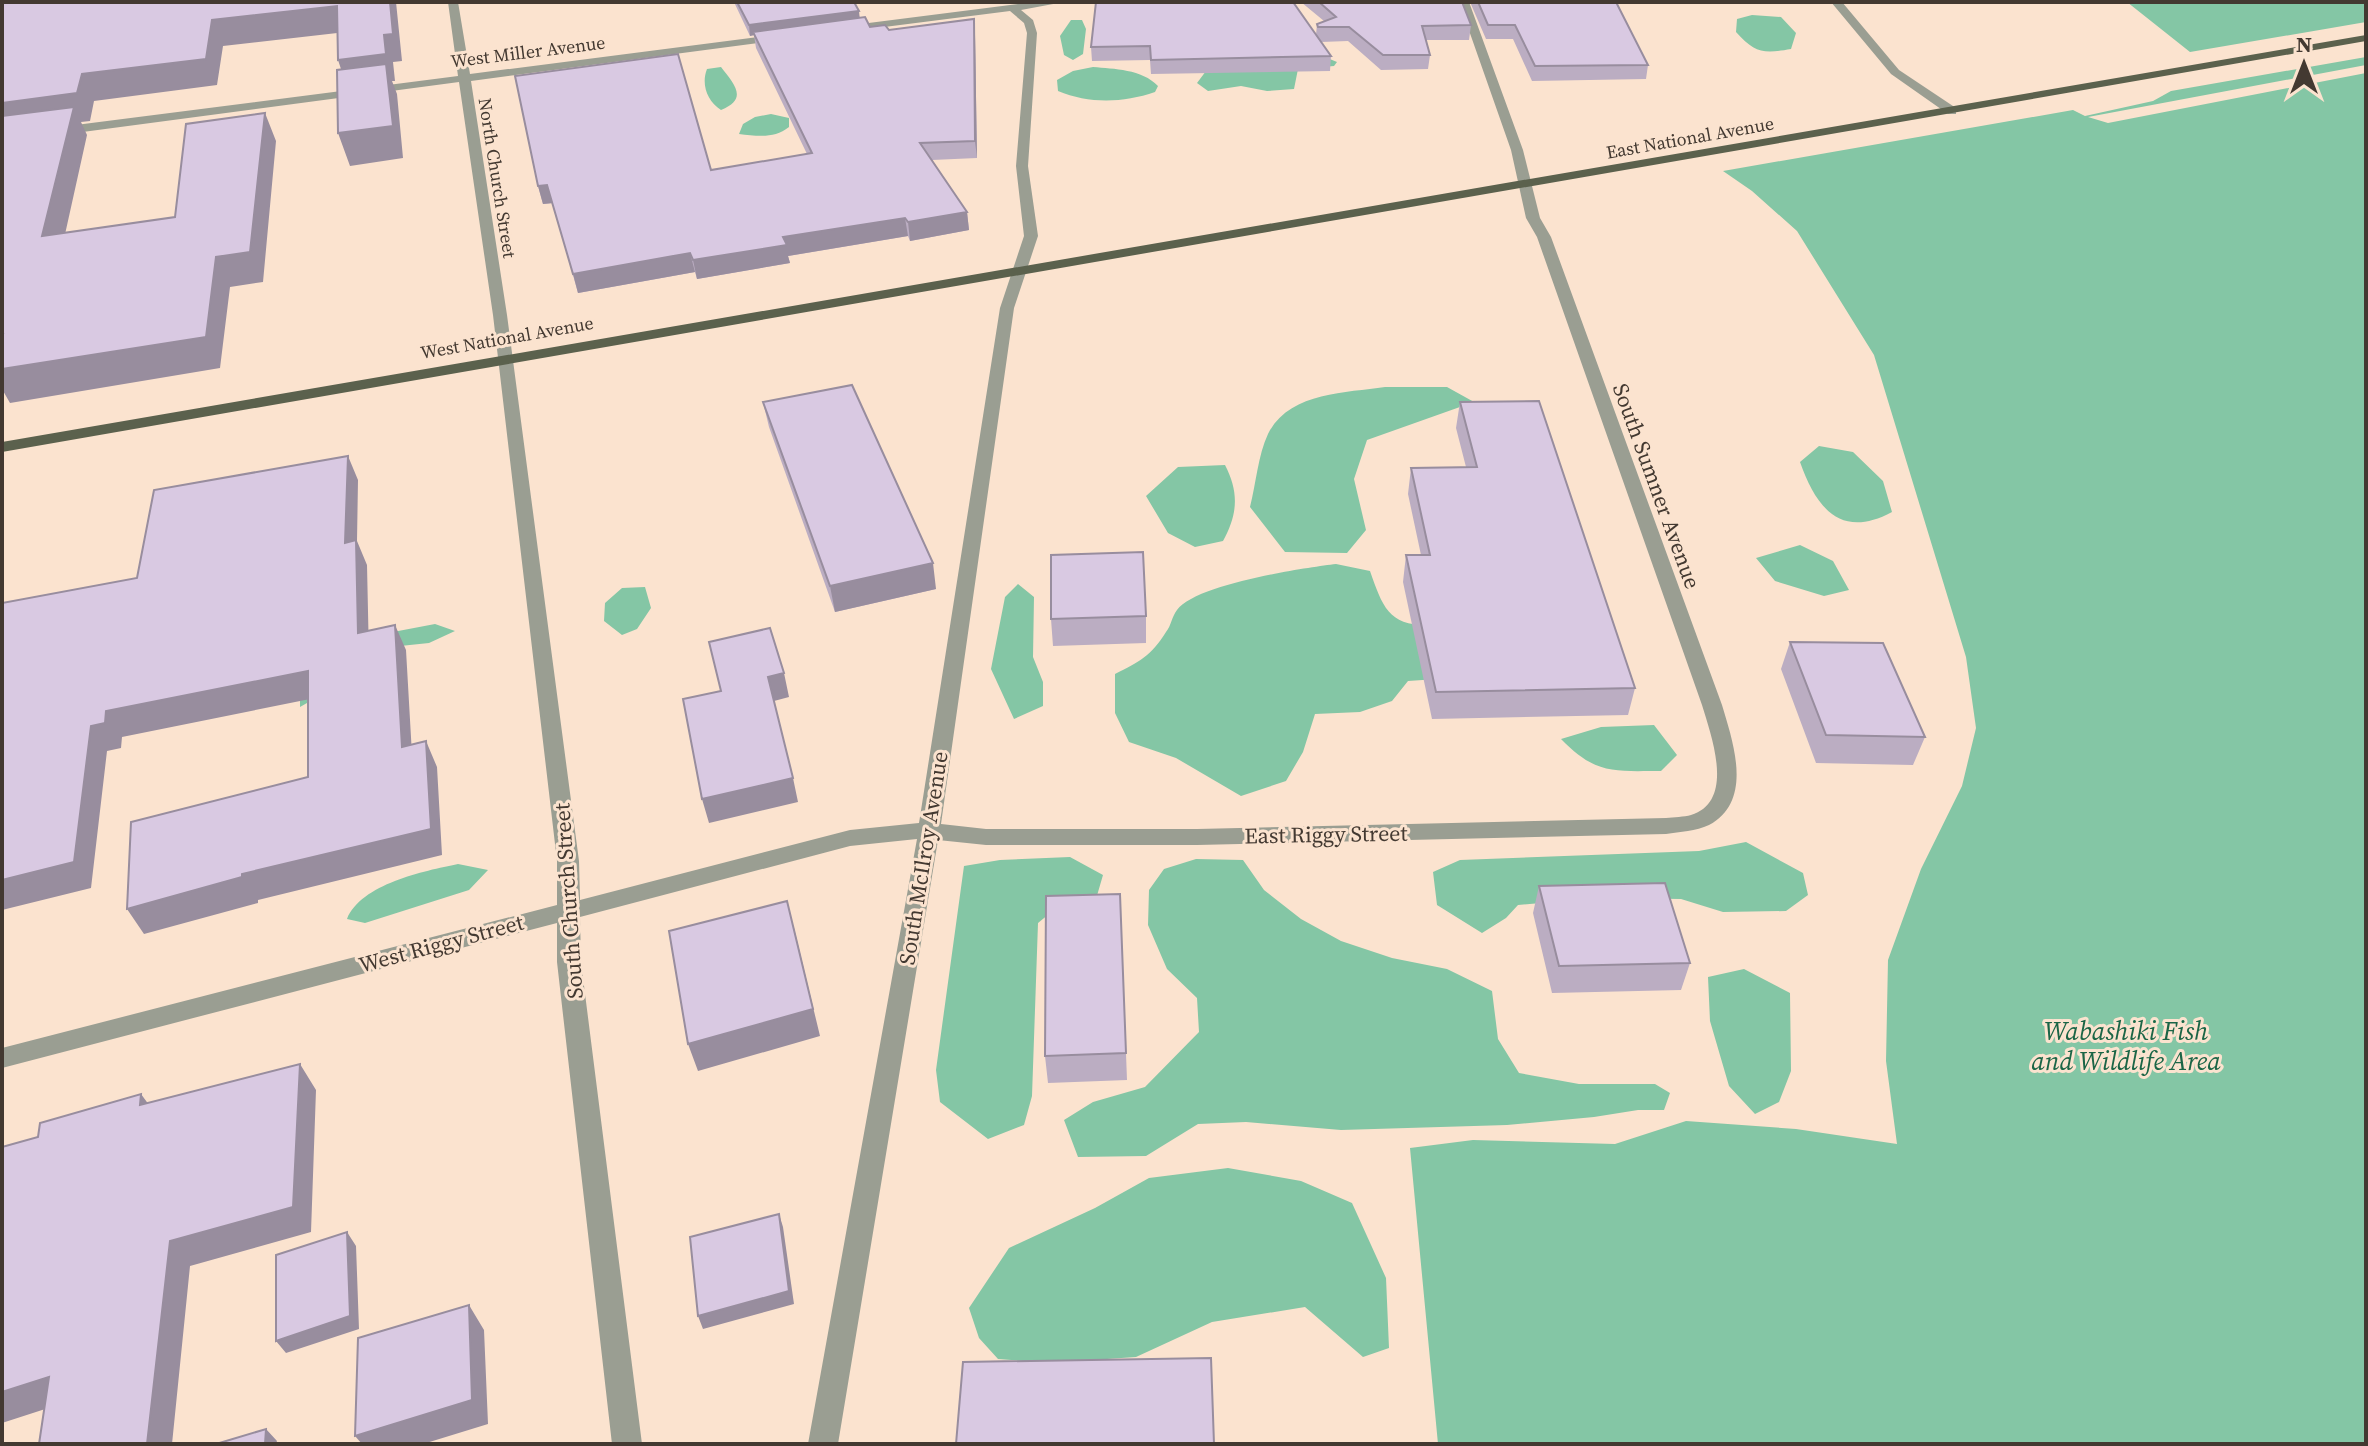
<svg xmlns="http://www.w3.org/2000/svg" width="2368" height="1446" viewBox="0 0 2368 1446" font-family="'Source Serif 4',serif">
<rect width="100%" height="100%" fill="#fbe3cf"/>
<path fill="#84c6a5" d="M 2127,2 L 2366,2 L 2366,22 L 2190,52 Z
M 1752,15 L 1781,17 L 1796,33 L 1791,49 C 1763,54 1755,53 1736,32 L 1737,19 Z
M 1071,20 L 1082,20 L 1086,29 L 1083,54 L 1073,60 L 1064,55 L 1060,36 Z
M 1320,55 L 1337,62 L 1334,66 L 1298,69 L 1294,89 L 1267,91 L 1241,86 L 1208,91 L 1197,83 L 1206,71 Z
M 2366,57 L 2366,65 L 2088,117 L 2108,123 L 2366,73 L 2366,1444 L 1438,1444 L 1410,1148 L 1473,1140 L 1615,1144 L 1686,1121 L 1796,1129 L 1897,1144 L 1886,1061 L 1888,960 L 1921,869 L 1962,786 L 1976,728 L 1966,657 L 1874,355 L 1797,231 L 1752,191 L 1723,171 L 2073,110 L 2085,116 L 2153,101 L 2171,91 Z
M 721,67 C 734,84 749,99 721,110 C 707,101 701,84 707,69 Z
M 1093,67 C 1114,69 1142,69 1158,86 L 1155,92 C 1123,103 1089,104 1058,91 L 1057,80 L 1073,71 Z
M 771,114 L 789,118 L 789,127 C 774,139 757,136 739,134 L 743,124 L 755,117 Z
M 1385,387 L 1447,387 L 1474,402 L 1367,440 L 1354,479 L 1366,530 L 1347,553 L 1285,552 L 1250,507 C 1256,484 1258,455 1268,434 C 1289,392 1345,393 1385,387 Z
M 1819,446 L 1853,452 L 1883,481 L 1892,512 C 1840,540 1816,507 1800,462 Z
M 1225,465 C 1239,492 1238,514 1223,541 L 1195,547 L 1168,533 L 1146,496 L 1178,467 Z
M 1800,545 L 1833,561 L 1849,590 L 1824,596 L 1775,581 L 1756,558 Z
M 1336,564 L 1370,571 C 1383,608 1389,627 1433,625 L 1452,678 L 1408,681 L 1392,701 L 1360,712 L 1315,714 L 1303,752 L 1286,781 L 1241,796 L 1176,758 L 1129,742 L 1115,713 L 1115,674 C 1139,662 1151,656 1166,632 C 1171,626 1172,616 1177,610 C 1196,584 1303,568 1336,564 Z
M 1018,584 L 1034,597 L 1033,657 L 1043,682 L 1043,706 L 1014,719 L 991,669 L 1005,597 Z
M 645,587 L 651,608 L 637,629 L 622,635 L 604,621 L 605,603 L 622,588 Z
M 435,624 L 455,631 L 429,643 L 381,648 L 311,692 L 307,703 L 300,707 L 300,699 L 393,632 Z
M 1654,725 L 1677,755 L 1661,771 C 1614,771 1596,775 1561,739 L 1601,727 Z
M 1746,842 L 1803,873 L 1808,895 L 1786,911 L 1723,912 L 1681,899 L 1599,898 L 1518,905 L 1506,918 L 1482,933 L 1437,905 L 1433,872 L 1460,860 L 1699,851 Z
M 1070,857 L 1103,875 L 1096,899 L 1055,909 L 1038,923 L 1032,1096 L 1024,1125 L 988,1139 L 940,1102 L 936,1070 L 964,866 L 1000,860 Z
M 1196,859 L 1243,860 L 1264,890 L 1301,919 L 1341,941 L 1392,958 L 1447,969 L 1492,991 L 1498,1039 L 1519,1073 L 1579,1084 L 1655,1084 L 1670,1093 L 1664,1110 L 1638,1110 L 1594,1117 L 1507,1125 L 1341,1130 L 1246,1122 L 1198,1124 L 1146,1156 L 1078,1157 L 1064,1120 L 1093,1102 L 1145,1087 L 1199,1032 L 1197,998 L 1167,969 L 1148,925 L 1149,890 L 1164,869 Z
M 458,864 L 488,870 L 469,890 L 365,923 L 347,919 C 361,884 424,871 458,864 Z
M 1744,969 L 1790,993 L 1791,1071 L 1779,1102 L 1755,1114 L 1729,1086 L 1710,1021 L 1708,977 Z
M 1228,1168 L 1301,1181 L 1352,1203 L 1386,1278 L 1389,1348 L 1363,1357 L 1305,1307 L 1212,1322 L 1136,1357 L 1049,1363 L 998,1359 L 979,1338 L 969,1308 L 1009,1248 L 1095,1208 L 1149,1178 Z"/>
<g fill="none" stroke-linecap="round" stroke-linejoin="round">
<path fill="#9a9e92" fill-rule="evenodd" d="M 448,2 L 458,2 L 470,74 L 782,34 L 787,37 L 782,40 L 471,81 L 507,315 L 579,861 L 580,900 L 850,830 L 919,823 L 1000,308 L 1024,236 L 1016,166 L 1027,33 L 1024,23 L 1010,11 L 845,32 L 840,29 L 845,26 L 1034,2 L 1064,2 L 1021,10 L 1033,20 L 1037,33 L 1028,166 L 1038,236 L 1014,308 L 941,824 L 986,829 L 1197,829 L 1666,818 C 1674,817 1684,817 1691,815 C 1736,801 1711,735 1702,705 L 1537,237 L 1526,218 L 1511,150 L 1459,2 L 1469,2 L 1523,150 L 1540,218 L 1551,237 L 1722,705 C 1733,742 1754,801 1709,825 C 1696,831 1680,832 1666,834 L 1197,845 L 986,845 L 938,840 L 838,1444 L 808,1444 L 917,839 L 850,846 L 580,917 L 581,962 L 642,1444 L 612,1444 L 557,962 L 557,923 L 2,1068 L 2,1048 L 557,905 L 557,861 L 493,315 L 459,82 L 60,135 L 54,131 L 60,127 L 458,76 Z
M 1831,2 L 1842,2 L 1899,70 L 1956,108 L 1956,114 L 1948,114 L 1891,74 Z"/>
<path fill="#5b614d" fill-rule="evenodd" d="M 2366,35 L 2366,41 L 2,452 L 2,442 Z"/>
</g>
<path fill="#bbadc2" d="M 734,2 L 854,2 L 860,18 L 870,27 L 889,30 L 975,35 L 977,158 L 932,160 L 967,212 L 969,230 L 910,241 L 908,236 L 788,256 L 790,263 L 697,279 L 695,272 L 578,293 L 553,203 L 543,204 L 538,186 L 711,170 L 807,154 L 756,48 L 754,35 L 750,36 Z
M 1301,2 L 1462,2 L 1471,25 L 1469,40 L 1426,40 L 1430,55 L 1428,69 L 1381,70 L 1348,41 L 1321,42 L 1331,56 L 1330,71 L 1151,74 L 1150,60 L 1092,61 L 1091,47 L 1316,35 L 1317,24 L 1324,21 Z
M 1470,2 L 1616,2 L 1648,65 L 1646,79 L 1532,81 L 1513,39 L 1486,39 Z
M 763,402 L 936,589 L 835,612 L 769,427 Z
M 1460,402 L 1635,688 L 1628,715 L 1432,719 L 1403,582 L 1406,555 L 1421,555 L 1408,494 L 1411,468 L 1466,467 L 1456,428 Z
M 1146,616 L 1146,643 L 1053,646 L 1051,619 Z
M 1790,642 L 1925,737 L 1913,765 L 1816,763 L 1781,669 Z
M 1539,886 L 1690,963 L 1681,990 L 1552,993 L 1533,913 Z
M 1120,894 L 1127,1080 L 1048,1083 L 1045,1056 Z"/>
<path fill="#988d9e" d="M 390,2 L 396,2 L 402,61 L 393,62 L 395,81 L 392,81 L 397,94 L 403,158 L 350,166 L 338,133 L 347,87 L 338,60 L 384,35 Z
M 337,6 L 346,32 L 223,46 L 217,85 L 94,101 L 90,121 L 81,122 L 87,135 L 58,266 L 42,236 L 2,133 L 2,103 L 82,74 L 212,20 Z
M 859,11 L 860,22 L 753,32 L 754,35 L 750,36 L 749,25 Z
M 974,19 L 975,35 L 977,158 L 975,141 Z
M 265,113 L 276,141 L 263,282 L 230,287 L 220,368 L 10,403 L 2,389 L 2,369 L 216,257 Z
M 547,185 L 553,203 L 543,204 L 538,186 Z
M 967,212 L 969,230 L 910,241 L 908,222 Z
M 905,218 L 908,236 L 788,256 L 790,263 L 697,279 L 693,260 L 783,237 Z
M 690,253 L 695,272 L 578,293 L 573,274 Z
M 348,456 L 358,480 L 357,541 L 367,565 L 369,658 L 358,633 L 345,543 Z
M 933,563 L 936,589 L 835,612 L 830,586 Z
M 395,625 L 406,650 L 413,772 L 402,747 Z
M 308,671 L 320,697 L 122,737 L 121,748 L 107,751 L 91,888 L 2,910 L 2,880 L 91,726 L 106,711 Z
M 784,673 L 789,697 L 774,701 L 768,677 Z
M 426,741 L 437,767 L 442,855 L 258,900 L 258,903 L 144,934 L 127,909 L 242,874 Z
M 793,778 L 798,802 L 709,823 L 702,799 Z
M 794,928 L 820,1036 L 698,1071 L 688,1044 Z
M 300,1064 L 316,1090 L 311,1232 L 190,1266 L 172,1444 L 147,1444 L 170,1241 Z
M 141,1094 L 160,1120 L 140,1105 Z
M 779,1214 L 783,1227 L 794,1304 L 703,1329 L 698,1316 Z
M 347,1232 L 356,1246 L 359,1329 L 286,1353 L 276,1341 Z
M 469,1305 L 484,1330 L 488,1424 L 423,1444 L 362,1444 L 355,1436 Z
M 49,1377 L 73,1400 L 2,1423 L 2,1392 Z
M 266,1429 L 277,1441 L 276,1444 L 265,1444 Z"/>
<path fill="#d9c9e2" stroke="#988d9e" stroke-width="2" d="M 2,2 L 390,2 L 393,34 L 384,35 L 386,54 L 338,60 L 337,6 L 212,20 L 206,59 L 82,74 L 77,93 L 2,103 Z
M 737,2 L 854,2 L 859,11 L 749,25 Z
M 1096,2 L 1293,2 L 1331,56 L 1151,60 L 1150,46 L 1091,47 Z
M 1319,2 L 1462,2 L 1471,25 L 1422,26 L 1430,55 L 1383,55 L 1349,27 L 1318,27 L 1317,24 L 1336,17 Z
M 1478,2 L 1616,2 L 1648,65 L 1535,66 L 1515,25 L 1488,25 Z
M 865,17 L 870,27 L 885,25 L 889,30 L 974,19 L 975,141 L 920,143 L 967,212 L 908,222 L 905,218 L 783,237 L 787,245 L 693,260 L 690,253 L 573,274 L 547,185 L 538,186 L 515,76 L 678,54 L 711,170 L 812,153 L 753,32 Z
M 386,64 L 393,126 L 338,133 L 337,70 Z
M 74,107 L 42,236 L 175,217 L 186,124 L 265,113 L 250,252 L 216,257 L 206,337 L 2,369 L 2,338 L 3,334 L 2,334 L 2,116 Z
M 852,385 L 933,563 L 830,586 L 763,402 Z
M 1539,401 L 1635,688 L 1436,692 L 1406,555 L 1430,555 L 1411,468 L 1477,467 L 1460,402 Z
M 348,456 L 345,543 L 356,540 L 358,633 L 395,625 L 402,747 L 426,741 L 431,829 L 242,874 L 242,877 L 127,909 L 131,822 L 308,777 L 308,671 L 106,711 L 105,723 L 91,726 L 74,862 L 2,880 L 2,603 L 137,578 L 154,490 Z
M 1143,552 L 1146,616 L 1051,619 L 1051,555 Z
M 770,628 L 784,673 L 768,677 L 793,778 L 702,799 L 683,699 L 721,691 L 709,642 Z
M 1790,642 L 1883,643 L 1925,737 L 1826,735 Z
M 1665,883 L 1690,963 L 1559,966 L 1539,886 Z
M 1120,894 L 1126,1053 L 1045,1056 L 1046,896 Z
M 787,901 L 813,1009 L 688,1044 L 669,931 Z
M 300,1064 L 293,1207 L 170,1241 L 147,1444 L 39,1444 L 49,1377 L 2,1392 L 2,1147 L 38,1137 L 40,1123 L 141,1094 L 140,1105 Z
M 779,1214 L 789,1291 L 698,1316 L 690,1237 Z
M 347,1232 L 350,1316 L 276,1341 L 276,1255 Z
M 469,1305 L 472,1400 L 355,1436 L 358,1338 Z
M 1211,1358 L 1214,1444 L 956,1444 L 963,1362 Z
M 266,1429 L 265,1444 L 216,1444 Z"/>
<g text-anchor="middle" stroke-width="6" stroke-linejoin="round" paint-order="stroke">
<g font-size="18" fill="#433931" stroke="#fbe3cf">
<text transform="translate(528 52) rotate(-7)" y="6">West Miller Avenue</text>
<text transform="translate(1690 138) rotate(-10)" y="6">East National Avenue</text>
<text transform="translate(497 178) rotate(81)" y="6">North Church Street</text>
<text transform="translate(507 338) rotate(-10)" y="6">West National Avenue</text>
</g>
<g font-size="22" fill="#433931" stroke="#fbe3cf">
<text transform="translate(1657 486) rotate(70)" y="8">South Sumner Avenue</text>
<text transform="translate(1326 834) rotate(-1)" y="8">East Riggy Street</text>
<text transform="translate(923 858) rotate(-81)" y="8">South McIlroy Avenue</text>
<text transform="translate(568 901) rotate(-94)" y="8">South Church Street</text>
<text transform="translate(441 943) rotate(-15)" y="8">West Riggy Street</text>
</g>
<g font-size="26" font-style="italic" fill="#1b6546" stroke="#fbe3cf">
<text x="2126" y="1040">Wabashiki Fish<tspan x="2126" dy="30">and Wildlife Area</tspan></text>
</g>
</g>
<rect width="2368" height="1446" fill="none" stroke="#433931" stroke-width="8"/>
<g transform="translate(2304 64)" stroke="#fbe3cf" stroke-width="6" paint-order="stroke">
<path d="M0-6L14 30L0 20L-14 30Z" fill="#433931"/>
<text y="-12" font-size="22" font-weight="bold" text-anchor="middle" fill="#433931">N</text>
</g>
</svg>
